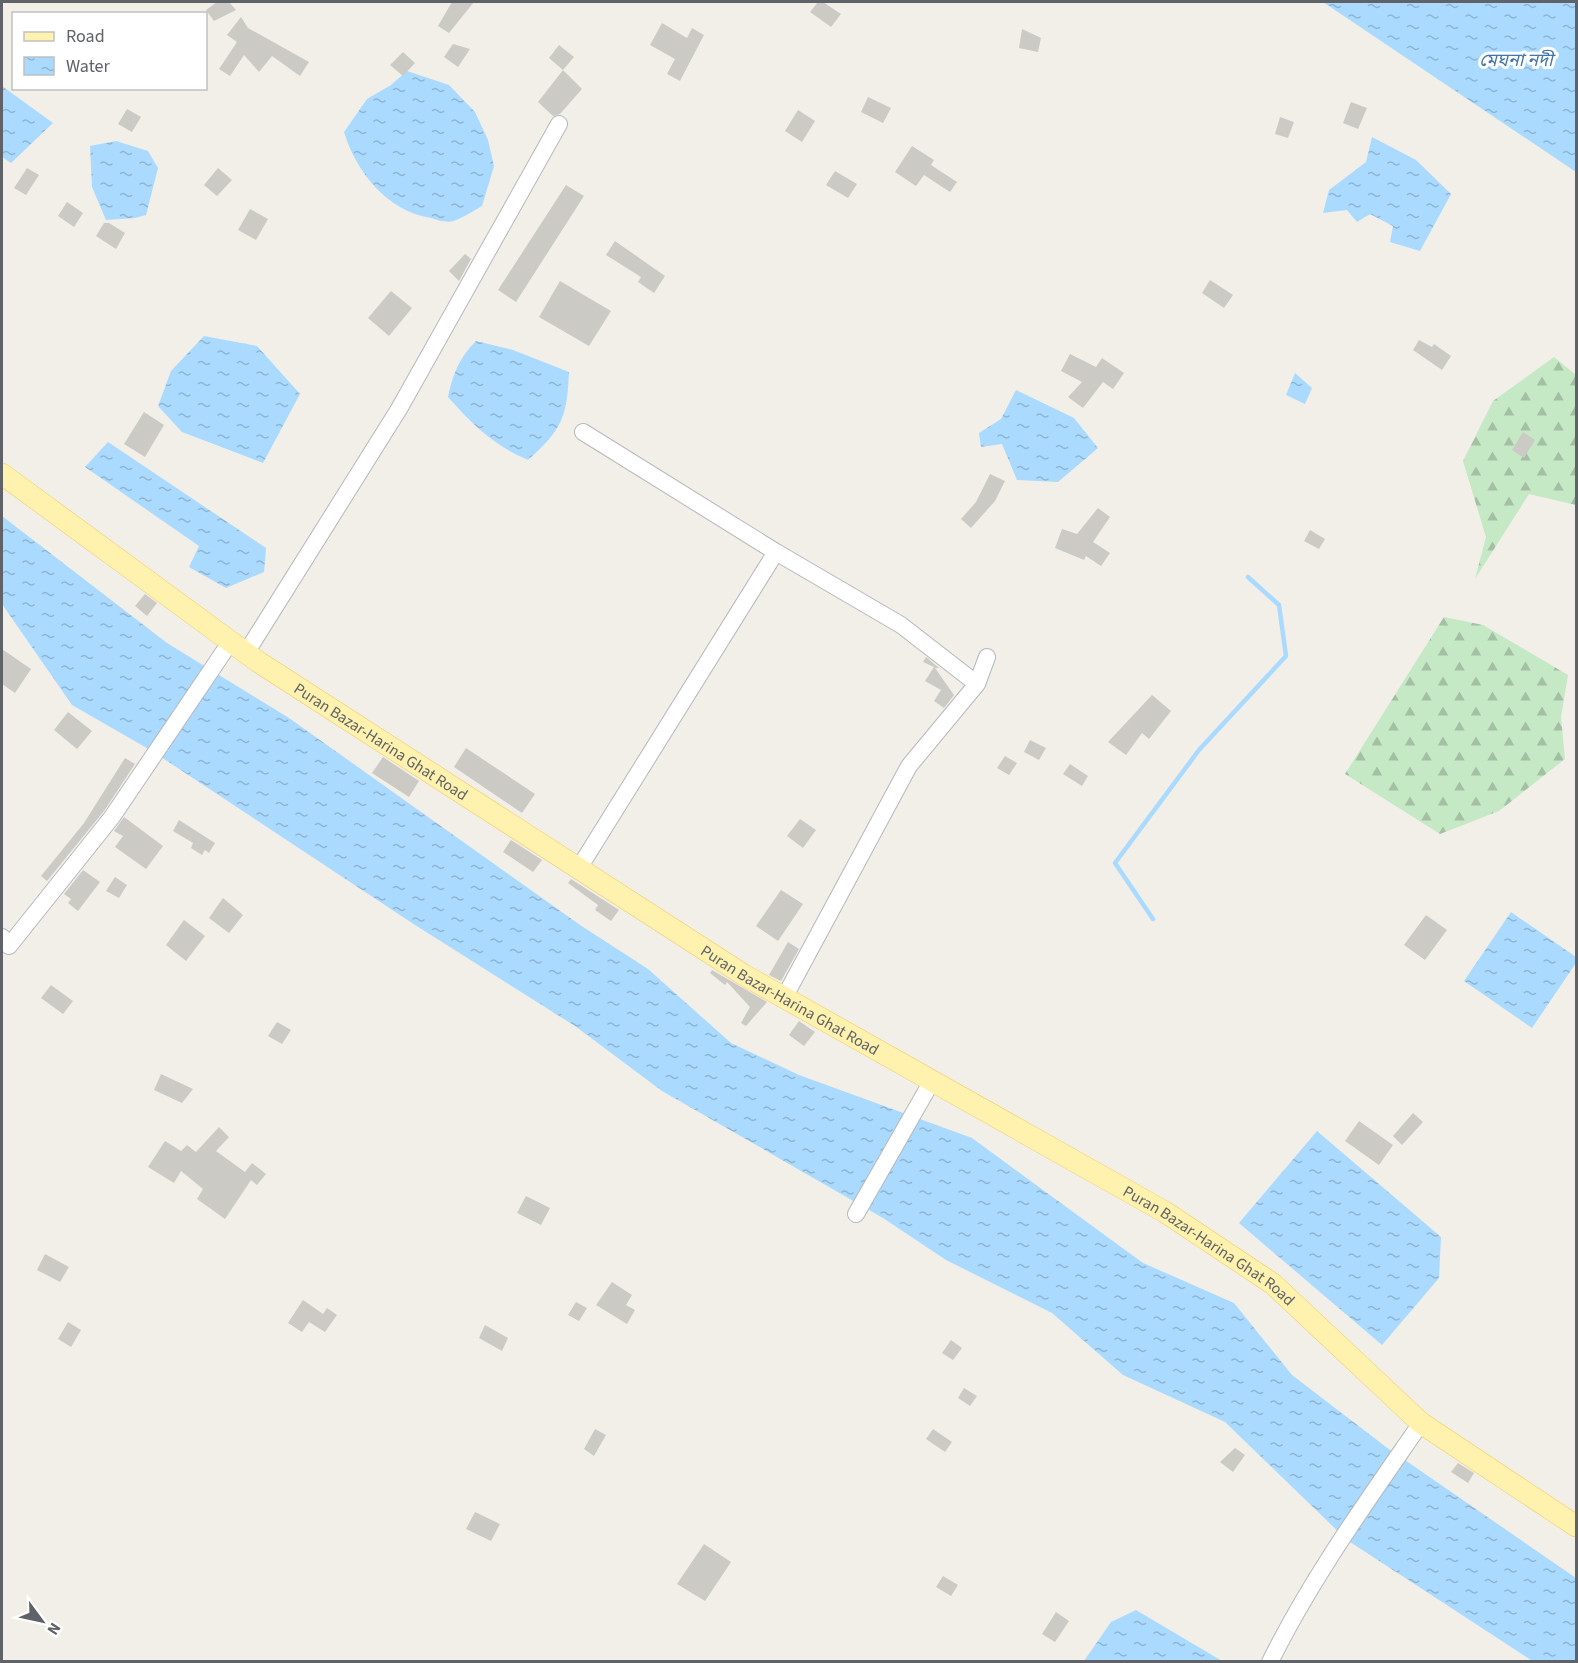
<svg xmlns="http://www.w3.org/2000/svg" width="1578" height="1663" viewBox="0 0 1578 1663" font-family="'Source Sans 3','Noto Sans Bengali',sans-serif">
<defs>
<pattern id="forest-firs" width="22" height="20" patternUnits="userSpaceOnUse" patternTransform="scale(1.5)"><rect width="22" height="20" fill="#c5e8c5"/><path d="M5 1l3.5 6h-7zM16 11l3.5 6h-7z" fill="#a3c0a4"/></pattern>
<pattern id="water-ripples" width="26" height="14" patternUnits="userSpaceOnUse" patternTransform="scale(1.5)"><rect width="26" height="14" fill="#aadaff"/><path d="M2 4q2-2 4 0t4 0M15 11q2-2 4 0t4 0" fill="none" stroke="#8eb4d2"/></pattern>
</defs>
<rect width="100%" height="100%" fill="#f1efe8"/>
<path fill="url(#forest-firs)" d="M 1554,357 L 1576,375 L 1576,505 L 1529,494 L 1475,579 L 1486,537 L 1463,461 L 1493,401 Z
M 1444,617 L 1483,625 L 1568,675 L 1561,717 L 1565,759 L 1499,811 L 1440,834 L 1345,774 Z"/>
<path fill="url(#water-ripples)" d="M 1323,2 L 1576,2 L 1576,172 Z
M 407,71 L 449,85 L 475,112 L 488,140 L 494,166 L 482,206 C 473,211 463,218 453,221 C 447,223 437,220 431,218 C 387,211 356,172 344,132 L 367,99 L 391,85 Z
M 2,86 L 53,123 L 11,163 L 2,157 Z
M 1372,137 L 1416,160 L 1451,194 L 1420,251 L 1390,242 L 1393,226 L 1370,214 L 1357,222 L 1347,210 L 1323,213 L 1329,190 L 1366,162 Z
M 116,141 L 148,151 L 158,168 L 146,215 L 135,218 L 106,220 L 92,187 L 90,146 Z
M 204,336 L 257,346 L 300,394 L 263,463 L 182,432 L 158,406 L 171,371 Z
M 476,341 L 513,350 L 569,372 C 567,417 562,430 528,460 C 493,445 473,425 448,397 C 453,374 459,358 476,341 Z
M 1295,373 L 1312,388 L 1305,404 L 1286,395 Z
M 1016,390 L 1074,418 L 1098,448 L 1058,482 L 1017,480 L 1002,444 L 981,447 L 979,433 L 1001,419 Z
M 108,442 L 266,548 L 264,572 L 226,588 L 189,567 L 199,546 L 85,467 Z
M 2,516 L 167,643 L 289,718 L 580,925 L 648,969 L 731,1043 L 799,1075 L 972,1138 L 1143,1263 L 1234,1303 L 1292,1375 L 1386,1447 L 1576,1578 L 1576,1661 L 1531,1660 L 1347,1540 L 1225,1422 L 1123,1375 L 1052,1313 L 946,1260 L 883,1218 L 662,1091 L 575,1026 L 412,923 L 152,751 L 72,705 L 2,604 Z
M 1511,912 L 1576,957 L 1576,963 L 1532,1028 L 1464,981 Z
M 1317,1131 L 1441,1237 L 1439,1278 L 1382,1345 L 1239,1223 Z
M 1136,1610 L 1222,1661 L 1084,1661 L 1111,1622 Z"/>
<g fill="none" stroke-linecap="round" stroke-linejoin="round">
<path stroke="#aadaff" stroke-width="4.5" d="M 1153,919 L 1115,863 L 1199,750 L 1286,656 L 1279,605 L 1248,577"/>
</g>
<path fill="#cccac5" d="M 217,2 L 229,2 L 236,10 L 214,21 L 206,10 Z
M 452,2 L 474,2 L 449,33 L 438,26 Z
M 818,2 L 823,2 L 841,14 L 831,27 L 810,12 Z
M 241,17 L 248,28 L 309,62 L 300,76 L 272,56 L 259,72 L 244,55 L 230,76 L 219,69 L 237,42 L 227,35 Z
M 662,23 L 687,38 L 692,28 L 704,35 L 680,81 L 667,74 L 675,59 L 650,45 Z
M 1022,29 L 1041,38 L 1038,52 L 1019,48 Z
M 453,44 L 470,49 L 458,67 L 444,57 Z
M 559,45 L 574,57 L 563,70 L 549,58 Z
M 403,52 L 415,63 L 403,76 L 390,65 Z
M 563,70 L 582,89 L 560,114 L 553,116 L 538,102 Z
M 868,97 L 891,108 L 883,123 L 861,112 Z
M 1351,102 L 1367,108 L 1358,129 L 1343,123 Z
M 127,109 L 141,117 L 132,132 L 118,124 Z
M 798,110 L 815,121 L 802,142 L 785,131 Z
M 1280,117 L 1294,122 L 1288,138 L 1275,134 Z
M 912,146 L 934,160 L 931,165 L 957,182 L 950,192 L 924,175 L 916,186 L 895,172 Z
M 27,168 L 39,175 L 26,195 L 14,188 Z
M 218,168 L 232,180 L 217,196 L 204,185 Z
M 835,171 L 857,184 L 848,198 L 826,185 Z
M 566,185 L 584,196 L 516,302 L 498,290 Z
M 67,202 L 83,213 L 74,227 L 58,216 Z
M 250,209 L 268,219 L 256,240 L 238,230 Z
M 104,223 L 109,223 L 125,233 L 116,249 L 96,236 Z
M 615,241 L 665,276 L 654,293 L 638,282 L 641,277 L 606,255 Z
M 465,254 L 471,259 L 459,281 L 449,271 Z
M 1210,280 L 1233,295 L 1224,308 L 1202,293 Z
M 560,281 L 611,311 L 589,346 L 539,317 Z
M 391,291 L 412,308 L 389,336 L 368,318 Z
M 1419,340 L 1432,347 L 1434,344 L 1451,356 L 1442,370 L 1413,350 Z
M 1070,354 L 1096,367 L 1102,358 L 1124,373 L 1113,389 L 1103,382 L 1083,408 L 1068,397 L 1082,382 L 1061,371 Z
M 144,412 L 164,425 L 145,457 L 124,444 Z
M 1523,432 L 1535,440 L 1524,458 L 1512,450 Z
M 990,474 L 1005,481 L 995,501 L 971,528 L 961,519 L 976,502 Z
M 1098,508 L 1110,517 L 1093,542 L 1110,553 L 1101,566 L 1086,556 L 1084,560 L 1055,548 L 1062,529 L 1077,534 Z
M 1310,530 L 1325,539 L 1319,549 L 1304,541 Z
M 145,594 L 157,603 L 147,616 L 135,606 Z
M 2,649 L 31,669 L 15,693 L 2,684 Z
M 926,657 L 939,668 L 935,668 L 954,695 L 944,708 L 934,701 L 941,690 L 925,681 L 934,667 L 923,662 Z
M 1152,695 L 1171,711 L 1149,739 L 1142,733 L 1126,755 L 1108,742 Z
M 68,712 L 92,731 L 77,749 L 54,730 Z
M 1030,740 L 1046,748 L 1039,760 L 1024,752 Z
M 466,748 L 535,794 L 522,813 L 454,767 Z
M 1005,756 L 1017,763 L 1009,775 L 997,768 Z
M 383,757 L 419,781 L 409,797 L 372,773 Z
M 125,758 L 135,764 L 104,811 L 47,881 L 41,876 L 84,823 Z
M 1070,764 L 1088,776 L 1082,786 L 1063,774 Z
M 124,817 L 163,846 L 146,869 L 115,847 L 123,836 L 114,831 Z
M 800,819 L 816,830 L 803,848 L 787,836 Z
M 179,820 L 215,843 L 209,853 L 205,850 L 202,855 L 191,848 L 193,843 L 173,831 Z
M 511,840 L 542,860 L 533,872 L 503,852 Z
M 83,870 L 100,882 L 78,911 L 68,903 L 71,899 L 64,894 Z
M 115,877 L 127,885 L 119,898 L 106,891 Z
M 571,879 L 619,910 L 611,921 L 595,910 L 598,905 L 568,883 Z
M 781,890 L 803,904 L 778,941 L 756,926 Z
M 223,898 L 243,915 L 229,933 L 209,918 Z
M 1426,915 L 1447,930 L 1425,960 L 1404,945 Z
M 184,920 L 205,936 L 186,961 L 166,945 Z
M 788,942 L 799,949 L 781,981 L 769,975 Z
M 712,970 L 767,1002 L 746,1026 L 741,1023 L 750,1007 L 727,982 L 725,985 L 710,973 Z
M 51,985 L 73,1001 L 63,1014 L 41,998 Z
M 799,1021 L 815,1032 L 804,1046 L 789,1035 Z
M 277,1022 L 291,1030 L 282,1044 L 268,1036 Z
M 161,1074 L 193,1089 L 182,1103 L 154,1090 Z
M 1413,1113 L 1423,1122 L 1402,1145 L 1393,1136 Z
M 1359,1121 L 1393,1145 L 1379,1165 L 1345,1141 Z
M 219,1127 L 229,1137 L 216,1151 L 245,1172 L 252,1163 L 266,1174 L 257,1185 L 251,1180 L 225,1219 L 197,1199 L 203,1189 L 181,1171 L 174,1183 L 148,1167 L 165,1141 L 181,1151 L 187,1145 L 196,1152 Z
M 526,1196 L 550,1208 L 541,1225 L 517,1213 Z
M 45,1254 L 69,1267 L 60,1282 L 37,1270 Z
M 612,1282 L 632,1295 L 626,1305 L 635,1310 L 627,1324 L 596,1305 Z
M 303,1300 L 323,1314 L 327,1308 L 337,1315 L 325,1332 L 309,1322 L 302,1332 L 288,1323 Z
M 576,1302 L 587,1308 L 579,1321 L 568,1315 Z
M 68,1322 L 81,1330 L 71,1347 L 58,1339 Z
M 485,1325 L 508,1338 L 502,1351 L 479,1338 Z
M 951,1340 L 962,1348 L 953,1360 L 942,1353 Z
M 964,1388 L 977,1396 L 970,1406 L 958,1398 Z
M 595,1429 L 606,1435 L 594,1456 L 584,1449 Z
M 933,1429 L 952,1442 L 945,1452 L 926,1439 Z
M 1235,1448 L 1245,1455 L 1233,1472 L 1220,1462 Z
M 1458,1463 L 1474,1473 L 1468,1483 L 1451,1472 Z
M 475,1512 L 500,1524 L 491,1541 L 466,1529 Z
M 704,1544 L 731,1562 L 705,1601 L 677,1584 Z
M 943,1576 L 958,1585 L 951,1596 L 936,1587 Z
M 1056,1612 L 1069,1621 L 1055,1642 L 1042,1634 Z"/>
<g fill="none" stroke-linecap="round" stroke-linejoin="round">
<g stroke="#b5b8bc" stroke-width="18">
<path id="minor" d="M 583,432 L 776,552 L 901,625 L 977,684
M 246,653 L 399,409 L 559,124
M 579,868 L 776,552
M 2,937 L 9,946 L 112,817 L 231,641
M 784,998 L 909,766 L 977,684 L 987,657
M 856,1214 L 932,1081
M 1270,1662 C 1312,1577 1368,1500 1421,1423"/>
</g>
<g stroke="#f2c960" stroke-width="22">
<g id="major">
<path id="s1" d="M 2,474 L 257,661 L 744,975 L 1165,1212 L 1273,1284 L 1421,1423 L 1576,1526"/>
</g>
</g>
<use href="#minor" stroke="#fff" stroke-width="16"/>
<use href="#major" stroke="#fff2af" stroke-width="21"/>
</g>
<g text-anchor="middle" stroke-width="6" stroke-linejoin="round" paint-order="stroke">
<g font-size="16" fill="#5f6368" stroke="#fff">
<text dy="6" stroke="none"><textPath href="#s1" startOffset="464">Puran Bazar-Harina Ghat Road</textPath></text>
<text dy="6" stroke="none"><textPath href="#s1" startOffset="948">Puran Bazar-Harina Ghat Road</textPath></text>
<text dy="6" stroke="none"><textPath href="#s1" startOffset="1434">Puran Bazar-Harina Ghat Road</textPath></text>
</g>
<g font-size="18" font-style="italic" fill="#4174aa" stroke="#fff">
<text x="1516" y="66">মেঘনা নদী</text>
</g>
</g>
<rect width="1578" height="1663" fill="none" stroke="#5f6368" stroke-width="6"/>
<rect x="12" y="12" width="195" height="78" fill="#ffffff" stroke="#bfc1c3" stroke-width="1.5"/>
<rect x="24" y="32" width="30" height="9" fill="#fff2af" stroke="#bfc1c3" stroke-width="1.5"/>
<text x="66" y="42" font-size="18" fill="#5f6368">Road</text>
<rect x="24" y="57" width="30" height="18" fill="url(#water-ripples)" stroke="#bfc1c3" stroke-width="1.5"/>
<text x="66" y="72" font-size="18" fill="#5f6368">Water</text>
<g transform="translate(42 1621) rotate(123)" stroke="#ffffff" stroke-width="4.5" paint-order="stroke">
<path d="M0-4.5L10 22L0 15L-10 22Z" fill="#5f6368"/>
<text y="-9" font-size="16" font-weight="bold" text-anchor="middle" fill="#5f6368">N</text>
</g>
</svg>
